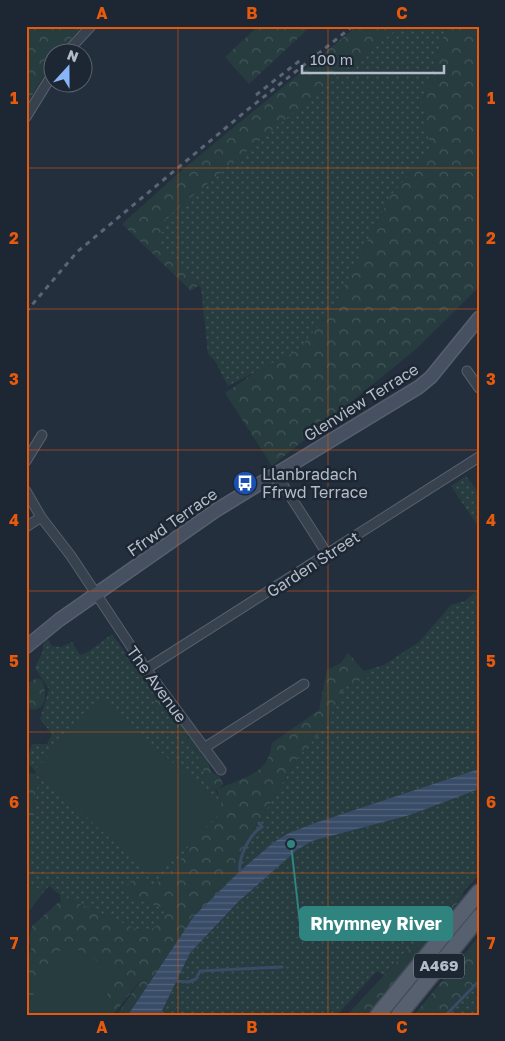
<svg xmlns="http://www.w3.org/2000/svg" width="505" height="1041" viewBox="0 0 505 1041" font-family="'Golos Text',sans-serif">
<defs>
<pattern id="grass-dots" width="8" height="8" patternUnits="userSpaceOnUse" patternTransform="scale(1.25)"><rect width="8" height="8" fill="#263c3f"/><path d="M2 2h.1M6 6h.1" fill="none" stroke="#435659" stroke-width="1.8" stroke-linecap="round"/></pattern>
<pattern id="forest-crowns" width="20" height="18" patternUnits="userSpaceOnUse" patternTransform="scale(1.25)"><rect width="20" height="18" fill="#263c3f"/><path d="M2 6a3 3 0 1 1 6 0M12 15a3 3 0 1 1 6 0" fill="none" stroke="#435659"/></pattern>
<pattern id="water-rules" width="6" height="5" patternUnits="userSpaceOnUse" patternTransform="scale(1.25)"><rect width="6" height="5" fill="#394c67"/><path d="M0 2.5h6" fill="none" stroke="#53647b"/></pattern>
</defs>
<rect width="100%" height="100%" fill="#242f3e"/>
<path fill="url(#grass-dots)" d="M 401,26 L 447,26 L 422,102 L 431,151 L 391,195 L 332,310 L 297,351 L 228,386 L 215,361 L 208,354 L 201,288 L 180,269 L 159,244 L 166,218 L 251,140 Z
M 466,476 L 479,493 L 479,528 L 451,486 Z
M 479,589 L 479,769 L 274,842 L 240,871 L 239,865 L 253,832 L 298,757 L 326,726 L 340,694 L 348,685 L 368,677 L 364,671 L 384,665 L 419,642 L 451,605 L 465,601 Z
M 112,634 L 153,691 L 156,707 L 166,711 C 172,726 186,738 196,751 C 200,755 199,763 202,769 C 211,785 222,794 221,814 L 190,844 L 176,867 L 153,886 L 143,881 L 132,898 L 167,909 L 161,922 L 149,931 L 136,929 L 60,895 L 49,886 L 43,893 L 26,880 L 26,824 L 34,817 L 35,791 L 39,785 L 35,771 L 26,761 L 32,744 L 47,744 L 52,734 L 40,719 L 49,689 L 35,668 L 43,651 L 43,644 L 48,639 L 52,646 L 61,647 L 72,642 L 80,655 L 88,652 Z
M 479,789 L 479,875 L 384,975 L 377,971 L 337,1015 L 160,1015 L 190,953 L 238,902 L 297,850 L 312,841 L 410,815 Z
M 479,981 L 479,1015 L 446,1015 Z"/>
<path fill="url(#forest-crowns)" d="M 26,26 L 82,26 L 60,52 L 52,52 L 52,63 L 26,105 Z
M 258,26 L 311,26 L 249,84 L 225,57 Z
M 357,26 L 401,26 L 352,64 L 166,218 L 159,244 L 198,286 L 191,291 L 122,224 L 182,170 Z
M 447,26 L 479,26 L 479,287 L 415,350 L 272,466 L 225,393 L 260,369 L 297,351 L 332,310 L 391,195 L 431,151 L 422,102 Z
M 348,653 L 369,677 L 348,685 L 340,694 L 326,726 L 298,757 L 253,832 L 239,865 L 240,871 L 194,916 L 128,1015 L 117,1015 L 142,978 L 113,1015 L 26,1015 L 26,1007 L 33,995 L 26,1004 L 26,964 L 31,949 L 29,939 L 32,926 L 59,902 L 61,903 L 60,895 L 136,929 L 149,931 L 161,922 L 167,909 L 132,898 L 124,888 L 131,881 L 143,881 L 153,886 L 176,867 L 190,844 L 221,814 L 221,804 L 217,790 L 206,785 L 206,775 L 201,767 L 197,751 L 177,731 L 166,711 L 156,707 L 154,698 L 159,692 L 176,711 L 175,722 L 186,724 L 188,738 L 196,740 C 197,749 198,753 207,758 L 211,771 L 220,777 L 223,784 L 219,789 C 244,776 268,776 272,743 L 319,710 L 327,670 L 341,663 Z
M 36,678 L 42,680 C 48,694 46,716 26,708 L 26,685 Z
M 27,772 L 36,774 L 39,785 L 35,791 L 34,817 L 26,824 Z
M 461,893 L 464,895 L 368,1015 L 347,1015 Z
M 479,936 L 479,981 L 446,1015 L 414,1015 Z"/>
<path fill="#263c3f" d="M 101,698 L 221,806 L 154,879 L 35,770 Z
M 26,880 L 43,893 L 30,910 L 26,907 Z
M 65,942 L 119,974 L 95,1015 L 26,1015 L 26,1007 Z"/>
<path fill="url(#water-rules)" d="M 479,769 L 479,789 L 410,815 L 312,841 L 297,850 L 238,902 L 190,953 L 160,1015 L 128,1015 L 194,916 L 240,871 L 274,842 L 289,833 L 315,823 Z"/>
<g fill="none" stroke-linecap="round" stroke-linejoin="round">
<path stroke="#394c67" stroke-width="3" d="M 240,871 C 238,858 250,833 262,827 L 259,823
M 175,981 L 188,982 L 196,979 L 200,971 L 282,967
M 446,1015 L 479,981"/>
<g stroke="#565f6c" stroke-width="11">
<path id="street" d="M 67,52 L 91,26
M 26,117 L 52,75
M 467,371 L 479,388
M 26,461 L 42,435
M 276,474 L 328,555
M 26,491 L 41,517 L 71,556 L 146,669 L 221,770
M 26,527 L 41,517
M 146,669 L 479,457
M 204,748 L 304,684"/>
</g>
<g stroke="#565f6c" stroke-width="15">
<path id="secondary" d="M 26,647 L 59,620 L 215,511 L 419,387 L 431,377 L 479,318"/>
</g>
<g stroke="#414a57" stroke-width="18">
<path id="primary" d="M 378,1015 L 479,892
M 399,1015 L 479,917"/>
</g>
<use href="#street" stroke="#38414e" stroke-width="9"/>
<use href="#secondary" stroke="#465061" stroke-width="12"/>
<use href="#primary" stroke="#56606e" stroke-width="15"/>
<path stroke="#5a6575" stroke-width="3" stroke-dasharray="5 5" stroke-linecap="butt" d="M 256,95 L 303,58
M 26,312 L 77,252 L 246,111 L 353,26"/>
</g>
<path fill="none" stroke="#e8590c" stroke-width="1" stroke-opacity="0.55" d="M 178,26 L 178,1015M 328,26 L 328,1015M 26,168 L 479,168M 26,309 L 479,309M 26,450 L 479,450M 26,591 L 479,591M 26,732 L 479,732M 26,873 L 479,873"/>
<defs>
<g id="bus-disc" transform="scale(1.25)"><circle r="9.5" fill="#1a4fb4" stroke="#1d2633"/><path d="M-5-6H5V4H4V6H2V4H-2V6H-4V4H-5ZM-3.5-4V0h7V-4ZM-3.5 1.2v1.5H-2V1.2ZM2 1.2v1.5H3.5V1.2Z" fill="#fff"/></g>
</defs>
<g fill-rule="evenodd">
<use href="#bus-disc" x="245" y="483"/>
</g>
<g text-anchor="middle" stroke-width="5" stroke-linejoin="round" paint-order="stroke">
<rect fill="#1d2633" stroke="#878f9c" stroke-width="1" x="414" y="953.5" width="50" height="25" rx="4"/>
<g font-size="15" font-weight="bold" fill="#b4bcc9">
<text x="439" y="971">A469</text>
</g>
<g font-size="16" fill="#b4bcc9" stroke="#1d2633">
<text transform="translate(361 402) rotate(-32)" y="6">Glenview Terrace</text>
<text transform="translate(172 522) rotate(-35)" y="6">Ffrwd Terrace</text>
<text transform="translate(313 564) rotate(-33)" y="6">Garden Street</text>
<text transform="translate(157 684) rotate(54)" y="6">The Avenue</text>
</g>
<g font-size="16" fill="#b4bcc9" stroke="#1d2633" text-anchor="start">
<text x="262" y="480">Llanbradach<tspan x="262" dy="18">Ffrwd Terrace</tspan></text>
</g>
</g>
<path fill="none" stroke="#308480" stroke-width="2" d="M291 844L300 924"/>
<circle fill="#308480" stroke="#1d2633" stroke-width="2" cx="291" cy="844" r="5"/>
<rect fill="#308480" stroke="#308480" stroke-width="2" x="300" y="907" width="152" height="33" rx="5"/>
<g font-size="18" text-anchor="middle" font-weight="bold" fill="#fff">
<text x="376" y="930">Rhymney River</text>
</g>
<rect width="505" height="1041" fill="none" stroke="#1d2633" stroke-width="55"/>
<g transform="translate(68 68) rotate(21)"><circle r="24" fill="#1d2633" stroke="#59626f"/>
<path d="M0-4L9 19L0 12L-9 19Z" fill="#8ab4f8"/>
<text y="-8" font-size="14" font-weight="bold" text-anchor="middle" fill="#b4bcc9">N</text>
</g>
<path d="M302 65v8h142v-8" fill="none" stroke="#b4bcc9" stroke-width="2.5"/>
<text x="310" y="65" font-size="15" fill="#b4bcc9" stroke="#1d2633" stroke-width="4" paint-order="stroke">100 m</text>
<rect x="28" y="28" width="450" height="986" fill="none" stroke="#e8590c" stroke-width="2"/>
<g font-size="16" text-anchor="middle" font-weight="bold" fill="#e8590c">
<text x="102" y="19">A</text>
<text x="252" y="19">B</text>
<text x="402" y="19">C</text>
<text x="14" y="104">1</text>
<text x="491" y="104">1</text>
<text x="14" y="244">2</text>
<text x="491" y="244">2</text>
<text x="14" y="385">3</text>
<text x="491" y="385">3</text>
<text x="14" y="526">4</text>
<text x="491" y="526">4</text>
<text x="14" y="667">5</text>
<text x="491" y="667">5</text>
<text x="14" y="808">6</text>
<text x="491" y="808">6</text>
<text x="14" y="949">7</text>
<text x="491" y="949">7</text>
<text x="102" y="1033">A</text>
<text x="252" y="1033">B</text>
<text x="402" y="1033">C</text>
</g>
</svg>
